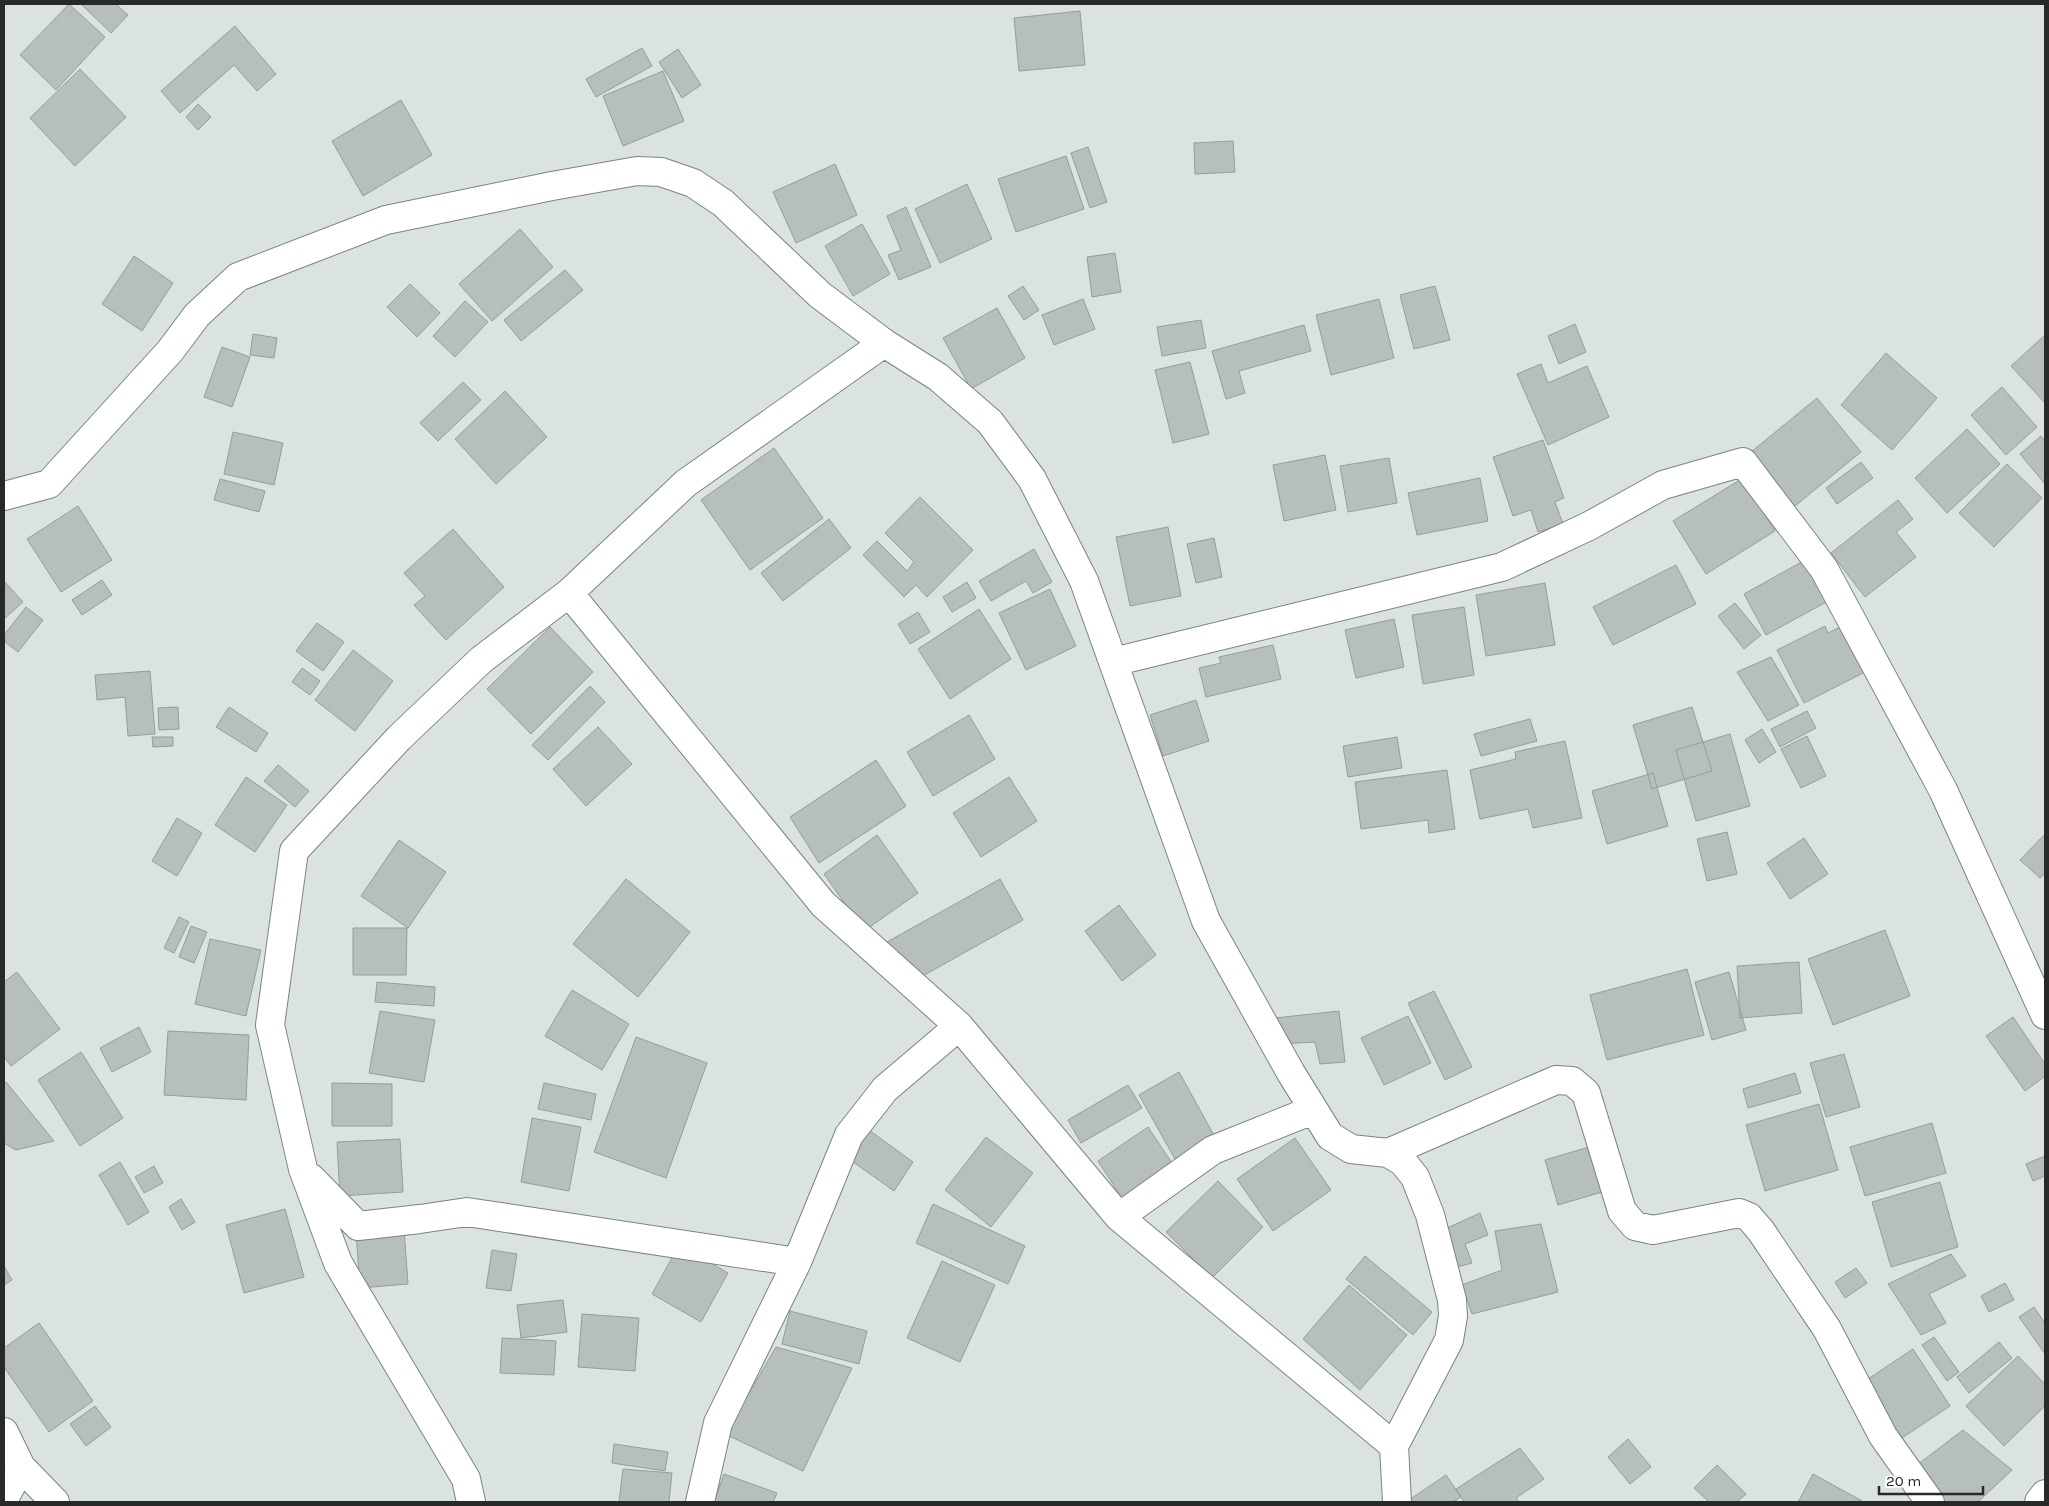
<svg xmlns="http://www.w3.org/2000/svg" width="2049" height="1506" viewBox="0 0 2049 1506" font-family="Karla,sans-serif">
<rect width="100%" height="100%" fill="#dbe3e1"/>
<path fill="#b7bfbd" stroke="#959d9b" d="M 69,4 L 105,37 L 56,90 L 20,55 Z
M 81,4 L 116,4 L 128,15 L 111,33 Z
M 1080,11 L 1085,65 L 1019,71 L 1014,18 Z
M 235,26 L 276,74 L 257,91 L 234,65 L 180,113 L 161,91 Z
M 642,48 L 652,66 L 596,97 L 586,79 Z
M 678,49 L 701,85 L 682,98 L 659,62 Z
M 80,69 L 126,117 L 75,166 L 30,118 Z
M 663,71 L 684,121 L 623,146 L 603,96 Z
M 401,100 L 432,155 L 363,196 L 332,141 Z
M 198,104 L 211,117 L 198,130 L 186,117 Z
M 1233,141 L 1235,172 L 1195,174 L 1194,143 Z
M 1088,147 L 1107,202 L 1090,208 L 1071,153 Z
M 1066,156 L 1084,209 L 1016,232 L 998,179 Z
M 835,164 L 857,215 L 796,243 L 773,192 Z
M 967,184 L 992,239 L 940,263 L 915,209 Z
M 906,207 L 931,267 L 899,280 L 888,255 L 901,250 L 887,216 Z
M 862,224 L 890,274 L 853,296 L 825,246 Z
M 520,229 L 553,267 L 492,321 L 459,284 Z
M 1115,253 L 1121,292 L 1092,297 L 1087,257 Z
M 134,256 L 173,283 L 142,331 L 102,304 Z
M 565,270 L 583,290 L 521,341 L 504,320 Z
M 410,284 L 440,313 L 417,337 L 387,307 Z
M 1023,286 L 1039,310 L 1024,320 L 1008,296 Z
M 1435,286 L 1450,340 L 1414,349 L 1400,295 Z
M 1083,299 L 1095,329 L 1054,345 L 1042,315 Z
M 1379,299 L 1394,358 L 1331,375 L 1316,315 Z
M 465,301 L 488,322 L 455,357 L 433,336 Z
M 997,308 L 1025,358 L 971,389 L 943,338 Z
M 1201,320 L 1206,348 L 1162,356 L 1157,327 Z
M 1575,324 L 1586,352 L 1559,364 L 1548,336 Z
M 1304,325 L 1311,351 L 1239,371 L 1245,393 L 1226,399 L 1212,351 Z
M 253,334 L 277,338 L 274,358 L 250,355 Z
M 2045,335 L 2045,403 L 2011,366 Z
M 222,347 L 250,357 L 232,407 L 204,397 Z
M 1886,353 L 1937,398 L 1892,450 L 1841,405 Z
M 1190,362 L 1209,434 L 1173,443 L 1155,370 Z
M 1541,364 L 1548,383 L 1587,366 L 1609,417 L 1548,445 L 1517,374 Z
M 463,382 L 481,400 L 438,441 L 420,423 Z
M 2002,387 L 2037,427 L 2006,455 L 1971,415 Z
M 505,391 L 547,437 L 496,484 L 455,439 Z
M 1817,398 L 1861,452 L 1795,506 L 1751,452 Z
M 1967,429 L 2000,464 L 1947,513 L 1915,478 Z
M 233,432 L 283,443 L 274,485 L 224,474 Z
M 2041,436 L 2045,441 L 2045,484 L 2020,454 Z
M 1543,440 L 1564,498 L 1555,502 L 1563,524 L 1538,532 L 1531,510 L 1513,516 L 1493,457 Z
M 774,448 L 823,518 L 750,570 L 701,500 Z
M 1325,455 L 1336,510 L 1284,521 L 1273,465 Z
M 1389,458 L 1397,503 L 1348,512 L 1340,466 Z
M 1861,462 L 1873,478 L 1837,504 L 1826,488 Z
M 2007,464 L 2042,498 L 1994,547 L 1959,513 Z
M 1480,478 L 1488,521 L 1417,535 L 1408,493 Z
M 1743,478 L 1775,531 L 1706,574 L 1673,521 Z
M 220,479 L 265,491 L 259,512 L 214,500 Z
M 920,497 L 973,550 L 927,597 L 916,585 L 904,597 L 863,555 L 877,541 L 907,571 L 914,562 L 885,533 Z
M 1898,500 L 1913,519 L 1896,532 L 1916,557 L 1865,597 L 1831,553 Z
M 78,506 L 112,560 L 61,592 L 27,539 Z
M 829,519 L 851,548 L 783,601 L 761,573 Z
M 1168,527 L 1181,596 L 1130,606 L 1116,537 Z
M 453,529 L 504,587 L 446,640 L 414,605 L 425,596 L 404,573 Z
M 1214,538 L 1222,577 L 1196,583 L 1187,544 Z
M 1034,549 L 1052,582 L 1033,593 L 1026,581 L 991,601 L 979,581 Z
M 1805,560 L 1828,601 L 1766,635 L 1744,594 Z
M 1676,565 L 1696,604 L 1613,645 L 1593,607 Z
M 102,580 L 112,595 L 82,615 L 72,600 Z
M 4,581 L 23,602 L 4,619 Z
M 967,582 L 976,598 L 952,612 L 943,597 Z
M 1545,583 L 1555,645 L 1486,656 L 1476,595 Z
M 1050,589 L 1076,646 L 1026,670 L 999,613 Z
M 1735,603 L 1761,635 L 1744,649 L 1718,616 Z
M 26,607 L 43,620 L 18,652 L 4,641 L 4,635 Z
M 1464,607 L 1474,675 L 1423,684 L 1412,615 Z
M 979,609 L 1011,659 L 950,699 L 918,649 Z
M 918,612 L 930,632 L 910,644 L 898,624 Z
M 1394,619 L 1404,667 L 1356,678 L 1345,630 Z
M 317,623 L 344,642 L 323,671 L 296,651 Z
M 1844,625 L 1867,671 L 1804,703 L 1777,650 L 1825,626 L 1828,633 Z
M 550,627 L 593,672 L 531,734 L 487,689 Z
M 1273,645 L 1281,679 L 1206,697 L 1199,668 L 1221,663 L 1219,657 Z
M 353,650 L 393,681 L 355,731 L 315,700 Z
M 1771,657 L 1799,705 L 1768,721 L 1737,672 Z
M 302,668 L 320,681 L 310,695 L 292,682 Z
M 150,671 L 155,734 L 128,736 L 125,697 L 97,700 L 95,675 Z
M 590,686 L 605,702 L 548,760 L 532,745 Z
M 1196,700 L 1209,741 L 1163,756 L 1150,715 Z
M 178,707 L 179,729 L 159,730 L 158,708 Z
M 229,707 L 268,733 L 256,752 L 216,727 Z
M 1692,707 L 1712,771 L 1652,789 L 1633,725 Z
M 1807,711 L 1816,728 L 1780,747 L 1771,729 Z
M 969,715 L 995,759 L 933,796 L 907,752 Z
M 1530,719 L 1537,741 L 1481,756 L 1474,734 Z
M 598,727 L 632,764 L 586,806 L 553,769 Z
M 1762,729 L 1776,752 L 1759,763 L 1745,740 Z
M 1730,734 L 1750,806 L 1696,821 L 1676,750 Z
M 1807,736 L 1826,776 L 1801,788 L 1781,749 Z
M 152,737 L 173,737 L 173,746 L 153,747 Z
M 1397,737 L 1402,768 L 1348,777 L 1343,746 Z
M 1565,741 L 1582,818 L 1533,828 L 1528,809 L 1480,819 L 1470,770 L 1516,759 L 1515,752 Z
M 876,760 L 906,806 L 819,863 L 790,817 Z
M 278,765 L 309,791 L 295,807 L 264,781 Z
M 1447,770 L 1455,829 L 1429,833 L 1428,820 L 1361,829 L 1355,782 Z
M 1653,773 L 1668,826 L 1607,844 L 1592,791 Z
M 246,777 L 287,805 L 255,852 L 215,825 Z
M 1009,777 L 1037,821 L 981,857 L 953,813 Z
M 177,818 L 202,833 L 177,876 L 152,861 Z
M 1727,832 L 1737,874 L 1707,881 L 1697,839 Z
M 2045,834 L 2045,873 L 2040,878 L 2020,860 Z
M 877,835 L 918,893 L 864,931 L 824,874 Z
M 1804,838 L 1828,874 L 1790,899 L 1767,863 Z
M 399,840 L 446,872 L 408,928 L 361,896 Z
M 626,879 L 690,932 L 638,997 L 573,944 Z
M 1000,879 L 1023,920 L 901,988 L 878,947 Z
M 1119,905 L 1156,955 L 1122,981 L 1085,931 Z
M 179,917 L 189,922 L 174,953 L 164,948 Z
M 191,926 L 207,932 L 194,963 L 179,957 Z
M 353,928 L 407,928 L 406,975 L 353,975 Z
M 1885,930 L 1910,996 L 1833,1025 L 1808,959 Z
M 210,939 L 261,950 L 246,1016 L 195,1004 Z
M 1799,962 L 1802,1013 L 1740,1018 L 1737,966 Z
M 1687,969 L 1704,1035 L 1607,1060 L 1590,995 Z
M 17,972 L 60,1029 L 11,1066 L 4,1057 L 4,982 Z
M 1729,972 L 1746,1030 L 1712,1040 L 1695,982 Z
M 377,982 L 435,987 L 434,1006 L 375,1002 Z
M 572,990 L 629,1024 L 602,1070 L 545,1036 Z
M 1434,991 L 1472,1067 L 1445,1080 L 1408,1003 Z
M 380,1011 L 435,1020 L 424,1082 L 369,1073 Z
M 1339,1011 L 1345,1062 L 1320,1064 L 1315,1042 L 1281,1044 L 1275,1018 Z
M 1408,1016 L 1431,1063 L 1384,1085 L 1361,1038 Z
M 2013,1017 L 2045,1064 L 2045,1076 L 2025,1091 L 1986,1036 Z
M 139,1027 L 151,1052 L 112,1072 L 100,1048 Z
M 168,1031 L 249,1035 L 246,1100 L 164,1095 Z
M 636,1037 L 707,1063 L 666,1178 L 594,1152 Z
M 81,1052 L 123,1118 L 80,1146 L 38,1080 Z
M 1844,1054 L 1860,1107 L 1826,1117 L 1810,1063 Z
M 1179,1072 L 1215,1137 L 1175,1159 L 1139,1095 Z
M 1795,1073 L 1801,1093 L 1748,1108 L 1743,1089 Z
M 6,1082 L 54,1141 L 16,1150 L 4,1143 L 4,1084 Z
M 332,1083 L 392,1084 L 392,1126 L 332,1126 Z
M 544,1083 L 596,1094 L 591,1120 L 538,1109 Z
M 1128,1085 L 1142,1108 L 1081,1143 L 1068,1120 Z
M 1819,1104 L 1838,1170 L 1765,1191 L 1746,1125 Z
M 532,1118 L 581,1127 L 569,1191 L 521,1182 Z
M 1932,1123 L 1946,1173 L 1865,1196 L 1850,1147 Z
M 862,1125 L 913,1162 L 894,1191 L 842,1154 Z
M 1148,1127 L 1174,1166 L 1123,1200 L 1098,1161 Z
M 986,1137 L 1033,1173 L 991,1227 L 945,1190 Z
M 1295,1138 L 1331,1190 L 1273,1231 L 1237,1179 Z
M 400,1139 L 403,1192 L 340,1196 L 337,1142 Z
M 1596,1145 L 1609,1190 L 1558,1205 L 1545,1160 Z
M 2045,1156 L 2045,1176 L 2033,1181 L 2026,1164 Z
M 120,1162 L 149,1212 L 128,1225 L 99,1175 Z
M 154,1166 L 163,1183 L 144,1193 L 135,1177 Z
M 1218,1181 L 1263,1227 L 1212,1278 L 1166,1232 Z
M 1940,1182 L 1958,1247 L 1891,1267 L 1872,1202 Z
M 181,1199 L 195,1222 L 182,1230 L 169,1207 Z
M 933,1204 L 1025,1246 L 1008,1284 L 916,1243 Z
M 285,1209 L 304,1277 L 244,1293 L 226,1225 Z
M 1480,1213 L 1488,1235 L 1465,1244 L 1472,1263 L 1450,1269 L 1434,1234 Z
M 1541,1224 L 1558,1292 L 1472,1314 L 1462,1285 L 1502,1270 L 1495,1231 Z
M 404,1229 L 408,1284 L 360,1288 L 356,1232 Z
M 679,1245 L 728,1273 L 701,1322 L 652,1294 Z
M 492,1250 L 517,1254 L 511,1291 L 486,1288 Z
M 1951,1254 L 1966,1276 L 1929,1294 L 1946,1323 L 1921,1335 L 1888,1284 Z
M 1365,1256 L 1432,1312 L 1413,1335 L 1346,1279 Z
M 942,1261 L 995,1285 L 960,1362 L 907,1338 Z
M 4,1266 L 12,1280 L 4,1285 Z
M 1856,1268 L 1867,1283 L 1845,1298 L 1835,1282 Z
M 2005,1283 L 2014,1300 L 1989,1312 L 1981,1296 Z
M 1349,1285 L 1407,1335 L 1360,1390 L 1303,1339 Z
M 563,1300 L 567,1332 L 521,1338 L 517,1305 Z
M 2034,1307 L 2045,1323 L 2045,1354 L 2019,1317 Z
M 790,1311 L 867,1331 L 859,1364 L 782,1344 Z
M 582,1314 L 639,1318 L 635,1371 L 578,1367 Z
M 39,1323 L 93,1401 L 49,1432 L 4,1367 L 4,1348 Z
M 1934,1337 L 1959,1372 L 1947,1381 L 1922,1345 Z
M 502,1338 L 556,1341 L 554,1375 L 500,1373 Z
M 1999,1342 L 2012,1358 L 1969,1393 L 1957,1377 Z
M 776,1347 L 852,1368 L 803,1471 L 725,1434 Z
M 1913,1349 L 1950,1406 L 1896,1442 L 1859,1385 Z
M 2018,1356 L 2045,1384 L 2045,1406 L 2004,1446 L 1966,1406 Z
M 95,1406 L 111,1427 L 86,1446 L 70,1424 Z
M 1963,1430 L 2012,1470 L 1978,1502 L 1934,1502 L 1909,1471 Z
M 1628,1439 L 1651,1467 L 1630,1484 L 1608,1457 Z
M 614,1444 L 668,1452 L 665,1471 L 612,1463 Z
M 1520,1448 L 1544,1479 L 1516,1498 L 1519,1502 L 1464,1502 L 1456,1489 Z
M 1717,1465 L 1746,1494 L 1737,1502 L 1709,1502 L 1694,1488 Z
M 623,1469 L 672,1473 L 669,1502 L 619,1502 Z
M 724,1474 L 777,1493 L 773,1502 L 714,1502 Z
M 1813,1474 L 1864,1502 L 1798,1502 Z
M 1446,1475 L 1461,1497 L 1453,1502 L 1406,1502 Z"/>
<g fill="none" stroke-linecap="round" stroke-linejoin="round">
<g stroke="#7c8382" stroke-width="30">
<path id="minor" d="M 4,496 L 49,484 L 170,351 L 197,315 L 238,277 L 386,220 L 552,186 L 637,171 L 661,172 L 693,183 L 723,203 L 820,295 L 884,343 L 938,377 L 990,422 L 1032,479 L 1084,581 L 1206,921 L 1291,1073 L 1330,1136 L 1351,1149 L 1388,1153 L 1403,1162 L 1415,1177 L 1430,1215 L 1452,1300 L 1453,1316 L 1449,1340 L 1394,1446 L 1397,1502
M 569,593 L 823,904 L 959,1026 L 1119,1217 L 1394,1446
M 1113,662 L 1502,567 L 1589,526 L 1663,485 L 1743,462 L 1824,569 L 1943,790 L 2045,1015
M 1388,1153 L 1556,1080 L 1572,1081 L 1586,1093 L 1622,1211 L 1635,1226 L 1653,1230 L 1739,1213 L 1749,1217 L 1761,1231 L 1827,1329 L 1883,1436 L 1930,1502
M 311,1178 L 358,1226 L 420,1219 L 467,1212 L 797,1262
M 1119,1217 L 1213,1150 L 1313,1110
M 4,1432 L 21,1467 L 4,1499
M 21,1467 L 55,1502
M 471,1502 L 466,1479 L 338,1263 L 303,1169 L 270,1025 L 294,851 L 399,738 L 481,660 L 569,593 L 686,483 L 884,343
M 700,1502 L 718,1423 L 797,1262 L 849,1135 L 885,1089 L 959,1026
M 2039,1502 L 2045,1494"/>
</g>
<use href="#minor" stroke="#fff" stroke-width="28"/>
</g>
<rect width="2049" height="1506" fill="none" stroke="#272a29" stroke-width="10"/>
<path d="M1879 1486v8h104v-8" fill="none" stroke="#272a29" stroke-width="2.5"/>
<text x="1886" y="1486" font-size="15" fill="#272a29" stroke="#ffffff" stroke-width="4" paint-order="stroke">20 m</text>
</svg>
